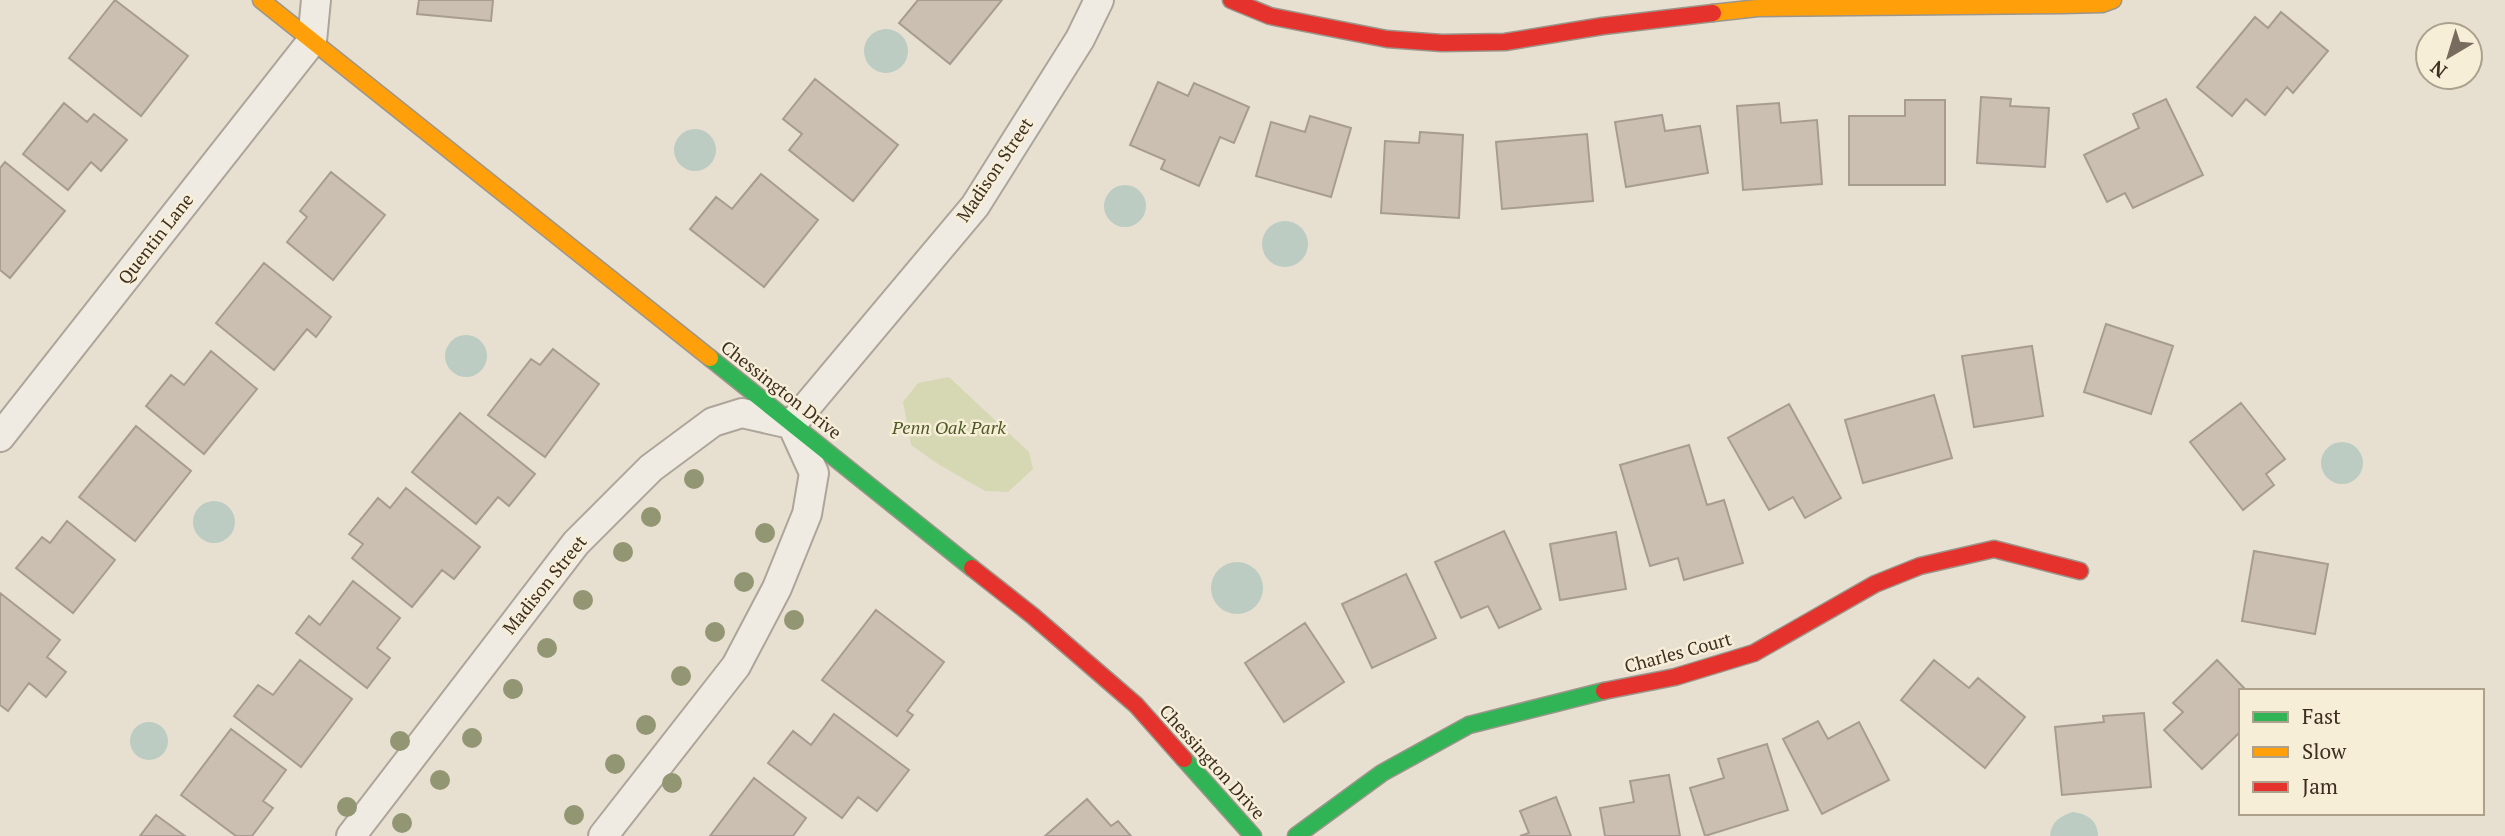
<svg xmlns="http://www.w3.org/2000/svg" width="2505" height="836" viewBox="0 0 2505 836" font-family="'PT Serif',serif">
<rect width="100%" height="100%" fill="#e7e0d1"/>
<path fill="#d6d7b3" d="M 949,377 L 1029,452 L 1033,469 L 1008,492 L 985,491 L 938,464 L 911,445 L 903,402 L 918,383 Z"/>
<path fill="#bcccc2" d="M864 51a22 22 0 1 1 44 0a22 22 0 1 1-44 0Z
M674 150a21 21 0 1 1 42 0a21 21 0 1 1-42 0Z
M1104 206a21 21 0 1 1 42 0a21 21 0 1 1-42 0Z
M1262 244a23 23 0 1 1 46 0a23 23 0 1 1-46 0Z
M445 356a21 21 0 1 1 42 0a21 21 0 1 1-42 0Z
M2321 463a21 21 0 1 1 42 0a21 21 0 1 1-42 0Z
M193 522a21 21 0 1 1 42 0a21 21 0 1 1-42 0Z
M1211 588a26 26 0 1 1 52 0a26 26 0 1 1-52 0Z
M130 741a19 19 0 1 1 38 0a19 19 0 1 1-38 0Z
M 2073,812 C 2087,814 2098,820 2098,836 L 2050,836 C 2051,822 2060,816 2073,812 Z"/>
<path fill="#cbbfb2" stroke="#a89c90" stroke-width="2" d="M 115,0 L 188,56 L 141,116 L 69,58 Z
M 419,0 L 493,0 L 491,21 L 417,14 Z
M 918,0 L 1002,0 L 950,64 L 899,23 Z
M 2281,12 L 2328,51 L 2293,93 L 2287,87 L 2265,115 L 2246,99 L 2232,116 L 2197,87 L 2255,17 L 2268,28 Z
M 815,79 L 898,145 L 853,201 L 789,150 L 802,134 L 783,119 Z
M 1158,82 L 1188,96 L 1194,83 L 1249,107 L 1234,143 L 1220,137 L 1199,186 L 1161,169 L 1165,160 L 1130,145 Z
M 1981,97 L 2011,99 L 2010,106 L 2049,108 L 2045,167 L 1977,163 Z
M 2166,99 L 2203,175 L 2133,208 L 2125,193 L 2107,202 L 2084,155 L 2139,128 L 2133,114 Z
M 1905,100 L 1945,100 L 1945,185 L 1849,185 L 1849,116 L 1905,116 Z
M 64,103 L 87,122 L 94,114 L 127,140 L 101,171 L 91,162 L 68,190 L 23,154 Z
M 1779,103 L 1781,123 L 1817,120 L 1822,184 L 1743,190 L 1737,106 Z
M 1662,115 L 1665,131 L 1700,126 L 1708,173 L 1626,187 L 1615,122 Z
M 1310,116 L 1351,128 L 1331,197 L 1256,176 L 1271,122 L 1305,132 Z
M 1420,132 L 1463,135 L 1459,218 L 1381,213 L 1385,141 L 1419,143 Z
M 1587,134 L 1593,201 L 1502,209 L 1496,142 Z
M 5,162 L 65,211 L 10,278 L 0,270 L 0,168 Z
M 331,172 L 385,215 L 333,280 L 287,242 L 307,217 L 300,211 Z
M 761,174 L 818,220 L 764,287 L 690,229 L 716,197 L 732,209 Z
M 264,263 L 331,317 L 316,337 L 307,329 L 274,370 L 216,323 Z
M 2106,324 L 2173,346 L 2151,414 L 2084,392 Z
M 2032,346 L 2043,416 L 1974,427 L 1962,356 Z
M 553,349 L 599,384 L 545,457 L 488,415 L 531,359 L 540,365 Z
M 211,351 L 257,389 L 204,454 L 146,406 L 171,375 L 184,385 Z
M 1934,395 L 1952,458 L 1863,483 L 1845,420 Z
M 2241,403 L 2285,459 L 2266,474 L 2274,485 L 2243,510 L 2190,442 Z
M 1789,404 L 1841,498 L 1805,518 L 1793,497 L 1769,510 L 1728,438 Z
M 460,413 L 535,474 L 509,506 L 498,497 L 476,524 L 412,472 Z
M 136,426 L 191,471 L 135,541 L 79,497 Z
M 1689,445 L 1707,505 L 1724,500 L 1743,563 L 1684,580 L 1678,558 L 1650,566 L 1620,465 Z
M 406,488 L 480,547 L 454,579 L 442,570 L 412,607 L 352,558 L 363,544 L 349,534 L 378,498 L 390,508 Z
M 67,521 L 115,560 L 73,613 L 16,568 L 42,537 L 50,543 Z
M 1504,531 L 1541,609 L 1499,628 L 1488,606 L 1461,618 L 1435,562 Z
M 1616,532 L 1626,589 L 1560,600 L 1550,544 Z
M 2254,551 L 2328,564 L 2315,634 L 2242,621 Z
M 1406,574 L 1436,638 L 1372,668 L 1342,604 Z
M 353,581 L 400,618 L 377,648 L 390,658 L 367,688 L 296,633 L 309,616 L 320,625 Z
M 0,593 L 60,640 L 47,657 L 66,672 L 46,697 L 29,683 L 8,711 L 0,705 Z
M 876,610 L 944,662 L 907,711 L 913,715 L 897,736 L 822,680 Z
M 1305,623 L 1344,682 L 1284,722 L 1245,663 Z
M 300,660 L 352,699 L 301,767 L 234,716 L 258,685 L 273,695 Z
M 1934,660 L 1969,688 L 1978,678 L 2025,717 L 1985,768 L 1901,700 Z
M 2217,660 L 2247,691 L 2241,691 L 2241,731 L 2202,769 L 2164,730 L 2183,712 L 2173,703 Z
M 2144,713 L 2151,787 L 2062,795 L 2055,727 L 2104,722 L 2103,716 Z
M 834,714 L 909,770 L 877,811 L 858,797 L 842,818 L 768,763 L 793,731 L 811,745 Z
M 1818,721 L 1828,739 L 1859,722 L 1889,780 L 1822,814 L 1783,739 Z
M 231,729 L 286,770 L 263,801 L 273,808 L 252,836 L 236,836 L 181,795 Z
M 1767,744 L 1788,810 L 1705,836 L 1690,788 L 1724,778 L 1718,759 Z
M 1669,775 L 1680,836 L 1605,836 L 1600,808 L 1634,802 L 1630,781 Z
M 754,778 L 806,818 L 793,836 L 710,836 Z
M 1556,797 L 1571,836 L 1520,836 L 1529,833 L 1520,811 Z
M 1087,799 L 1111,826 L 1118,821 L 1131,836 L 1045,836 Z
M 156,815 L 185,836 L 140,836 Z"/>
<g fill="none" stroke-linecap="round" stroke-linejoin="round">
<g stroke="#ada599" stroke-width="32">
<path id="street" d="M 792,424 L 975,206 L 1080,39 L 1099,0
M 0,437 L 312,41 L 316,0
M 351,836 L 576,543 L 651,468 L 713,422 L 742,413 L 786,423
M 603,836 L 736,666 L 777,588 L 807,514 L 814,473 L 793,427"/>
</g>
<g stroke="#9c958a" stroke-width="19">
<path id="fast" d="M 710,358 L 972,568
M 1184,759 L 1253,836
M 1296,836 L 1382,773 L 1469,725 L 1604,691"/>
</g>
<g stroke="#9c958a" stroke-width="19">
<path id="slow" d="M 261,0 L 710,358
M 1713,13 L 1758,8 L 2062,5 L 2102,4 L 2113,0"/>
</g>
<g stroke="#9c958a" stroke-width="19">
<path id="jam" d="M 1231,0 L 1270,16 L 1387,39 L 1442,43 L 1505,42 L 1603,26 L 1713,13
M 972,568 L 1033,616 L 1136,705 L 1184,759
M 1604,691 L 1675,677 L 1754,653 L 1875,584 L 1920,566 L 1994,549 L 2080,571"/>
</g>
<use href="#street" stroke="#efebe3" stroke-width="28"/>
<use href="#fast" stroke="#30b455" stroke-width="16"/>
<use href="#slow" stroke="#ff9f0a" stroke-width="16"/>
<use href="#jam" stroke="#e5322d" stroke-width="16"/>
</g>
<g fill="#929673">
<circle cx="694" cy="479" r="10"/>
<circle cx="651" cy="517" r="10"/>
<circle cx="765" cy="533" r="10"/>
<circle cx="623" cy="552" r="10"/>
<circle cx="744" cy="582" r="10"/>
<circle cx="583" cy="600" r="10"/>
<circle cx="794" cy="620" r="10"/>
<circle cx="715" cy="632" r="10"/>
<circle cx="547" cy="648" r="10"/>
<circle cx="681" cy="676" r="10"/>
<circle cx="513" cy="689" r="10"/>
<circle cx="646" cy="725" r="10"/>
<circle cx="472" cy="738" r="10"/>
<circle cx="400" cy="741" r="10"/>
<circle cx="615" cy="764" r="10"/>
<circle cx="440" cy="780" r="10"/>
<circle cx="672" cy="783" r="10"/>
<circle cx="347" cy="807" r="10"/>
<circle cx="574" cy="815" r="10"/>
<circle cx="402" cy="823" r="10"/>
</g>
<g text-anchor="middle" stroke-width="5" stroke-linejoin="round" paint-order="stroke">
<g font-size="18" fill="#3d2e20" stroke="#f7eed8">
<text transform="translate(995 170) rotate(-56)" y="6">Madison Street</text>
<text transform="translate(156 239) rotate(-52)" y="6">Quentin Lane</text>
<text transform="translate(781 390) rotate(38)" y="6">Chessington Drive</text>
<text transform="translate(545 585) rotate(-51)" y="6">Madison Street</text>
<text transform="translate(1678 653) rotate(-15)" y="6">Charles Court</text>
<text transform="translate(1212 762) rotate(48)" y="6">Chessington Drive</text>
</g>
<g font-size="18" font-style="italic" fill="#4d5a26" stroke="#f7eed8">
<text x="949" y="434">Penn Oak Park</text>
</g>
</g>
<rect x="2239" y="689" width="245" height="126" fill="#f7eed8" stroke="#ada18e" stroke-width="2"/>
<rect x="2253" y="712" width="35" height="10" fill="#30b455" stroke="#ada18e" stroke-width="2"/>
<text x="2302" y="724" font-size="21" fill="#3d2e20">Fast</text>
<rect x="2253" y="747" width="35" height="10" fill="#ff9f0a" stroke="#ada18e" stroke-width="2"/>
<text x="2302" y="759" font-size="21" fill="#3d2e20">Slow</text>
<rect x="2253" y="782" width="35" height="10" fill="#e5322d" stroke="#ada18e" stroke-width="2"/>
<text x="2302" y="794" font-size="21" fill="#3d2e20">Jam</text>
<g transform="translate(2449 56) rotate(218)"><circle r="33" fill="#f7eed8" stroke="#ada18e" stroke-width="2"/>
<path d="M0-5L12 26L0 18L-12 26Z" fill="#786c5e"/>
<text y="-10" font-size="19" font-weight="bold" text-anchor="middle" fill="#3d2e20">N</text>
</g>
</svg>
